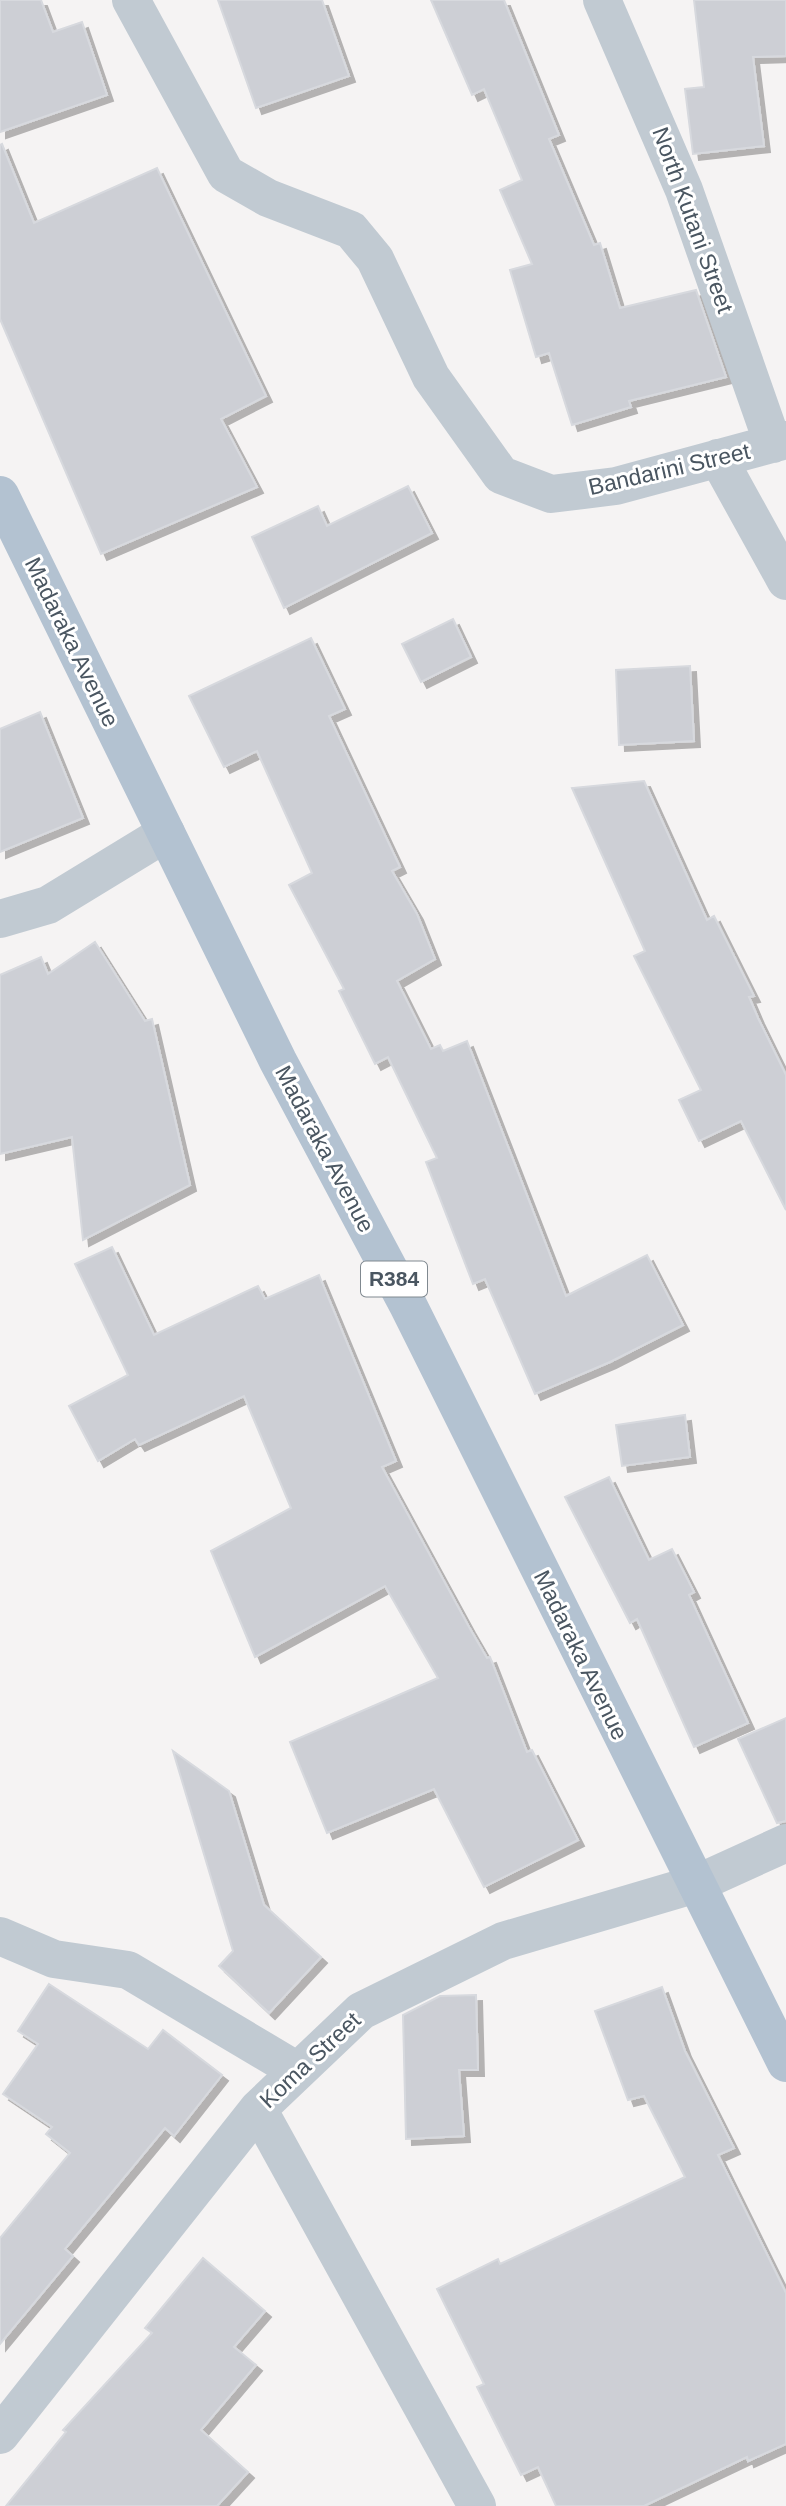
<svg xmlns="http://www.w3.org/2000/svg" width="786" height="2506" viewBox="0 0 786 2506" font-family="Arial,sans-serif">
<defs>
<filter id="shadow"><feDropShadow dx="6" dy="6" stdDeviation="0" flood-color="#0004"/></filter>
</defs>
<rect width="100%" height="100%" fill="#f5f3f3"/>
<path fill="#cdcfd5" stroke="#d7d9de" stroke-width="2" filter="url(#shadow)" d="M 0,0 L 41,0 L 53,32 L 82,22 L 107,95 L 0,132 Z
M 218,0 L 322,0 L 349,76 L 256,108 Z
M 431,0 L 504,0 L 559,135 L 549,139 L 594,245 L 600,243 L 620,308 L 696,290 L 726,377 L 629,401 L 631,407 L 572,425 L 549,353 L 536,357 L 510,270 L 532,264 L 500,190 L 522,180 L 484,89 L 472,95 Z
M 694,0 L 786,0 L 786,56 L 753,57 L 764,146 L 693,154 L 685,89 L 704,87 Z
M 2,144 L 34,223 L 157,168 L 266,396 L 221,419 L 257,487 L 101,554 L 0,319 L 0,145 Z
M 408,486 L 432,533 L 284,608 L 252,537 L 318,506 L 327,526 Z
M 453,619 L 471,657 L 421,682 L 402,644 Z
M 311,638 L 345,709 L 329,716 L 400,867 L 392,871 L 417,914 L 435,959 L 397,981 L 431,1049 L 440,1045 L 443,1051 L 467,1041 L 566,1296 L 647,1255 L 683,1325 L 610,1362 L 535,1394 L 485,1279 L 473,1284 L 426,1162 L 437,1158 L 388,1057 L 375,1064 L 339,991 L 344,989 L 289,885 L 312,873 L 257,751 L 224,767 L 189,696 Z
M 690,666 L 694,741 L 619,745 L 616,670 Z
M 40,712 L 83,818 L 0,852 L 0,729 Z
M 644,781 L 707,920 L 714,916 L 754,996 L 749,997 L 758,1018 L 786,1075 L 786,1210 L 741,1121 L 699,1141 L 679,1100 L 701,1090 L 634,956 L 645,951 L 572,788 Z
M 95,942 L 145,1021 L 152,1019 L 190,1185 L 83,1240 L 72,1137 L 0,1154 L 0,975 L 41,957 L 48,974 Z
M 112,1247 L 154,1335 L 258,1286 L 265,1299 L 319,1275 L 396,1461 L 382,1467 L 469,1627 L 487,1658 L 490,1657 L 527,1752 L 532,1750 L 578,1840 L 484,1887 L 434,1789 L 327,1833 L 290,1742 L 438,1678 L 385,1586 L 255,1657 L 211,1551 L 291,1508 L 244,1396 L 139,1445 L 135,1439 L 98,1461 L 69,1406 L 128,1375 L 75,1264 Z
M 685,1415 L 690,1457 L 622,1466 L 616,1425 Z
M 609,1477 L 649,1560 L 672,1549 L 694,1592 L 689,1595 L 748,1723 L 694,1747 L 637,1619 L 630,1623 L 565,1497 Z
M 786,1718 L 786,1821 L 777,1823 L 738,1739 Z
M 173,1751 L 229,1791 L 264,1905 L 321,1957 L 269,2013 L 219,1966 L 233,1951 Z
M 49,1984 L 148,2049 L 163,2030 L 222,2075 L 174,2136 L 165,2128 L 65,2249 L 73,2256 L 0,2344 L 0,2238 L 70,2153 L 46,2134 L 52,2127 L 3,2094 L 38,2044 L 18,2031 Z
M 662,1987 L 685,2051 L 734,2148 L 718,2155 L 786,2293 L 786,2444 L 748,2461 L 747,2457 L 644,2506 L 556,2506 L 538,2467 L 521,2475 L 477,2387 L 484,2384 L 437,2289 L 498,2259 L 500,2264 L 685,2177 L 644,2096 L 628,2100 L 595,2011 Z
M 476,1995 L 478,2070 L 459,2070 L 464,2136 L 406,2139 L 403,2015 L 440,1996 Z
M 203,2258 L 265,2311 L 234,2347 L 256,2365 L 201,2430 L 248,2472 L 217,2506 L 6,2506 L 66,2432 L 63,2430 L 152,2333 L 145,2328 Z"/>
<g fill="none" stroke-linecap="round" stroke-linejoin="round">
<path stroke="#c1cad2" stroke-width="38" d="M 131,0 L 226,174 L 268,198 L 351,230 L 375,259 L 431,377 L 501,475 L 551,494 L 616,486 L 786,440
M 602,0 L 684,190 L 773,444
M 718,458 L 786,581
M 0,919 L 48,905 L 166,833
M 0,1936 L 54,1959 L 128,1970 L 296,2070
M 258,2109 L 477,2506
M 0,2435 L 258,2109 L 361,2011 L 503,1941 L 696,1884 L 786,1843"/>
<path stroke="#b3c2d1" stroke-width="38" d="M 0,495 L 278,1061 L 408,1305 L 786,2063"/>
</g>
<g text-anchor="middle" stroke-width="6" stroke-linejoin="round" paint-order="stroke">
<rect fill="#fff" stroke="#808990" stroke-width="2" x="361" y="1261.5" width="66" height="35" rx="5"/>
<g font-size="21" font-weight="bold" fill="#4a5661">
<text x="394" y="1286">R384</text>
</g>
<g font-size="23" fill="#4a5661" stroke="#fff">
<text transform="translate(693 220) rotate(70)" y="8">North Kutani Street</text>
<text transform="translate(669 469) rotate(-13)" y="8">Bandarini Street</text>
<text transform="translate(72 642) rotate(64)" y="8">Madaraka Avenue</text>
<text transform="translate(325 1149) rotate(62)" y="8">Madaraka Avenue</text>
<text transform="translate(581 1655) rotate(64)" y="8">Madaraka Avenue</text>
<text transform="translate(310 2060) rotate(-43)" y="8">Koma Street</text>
</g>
</g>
</svg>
